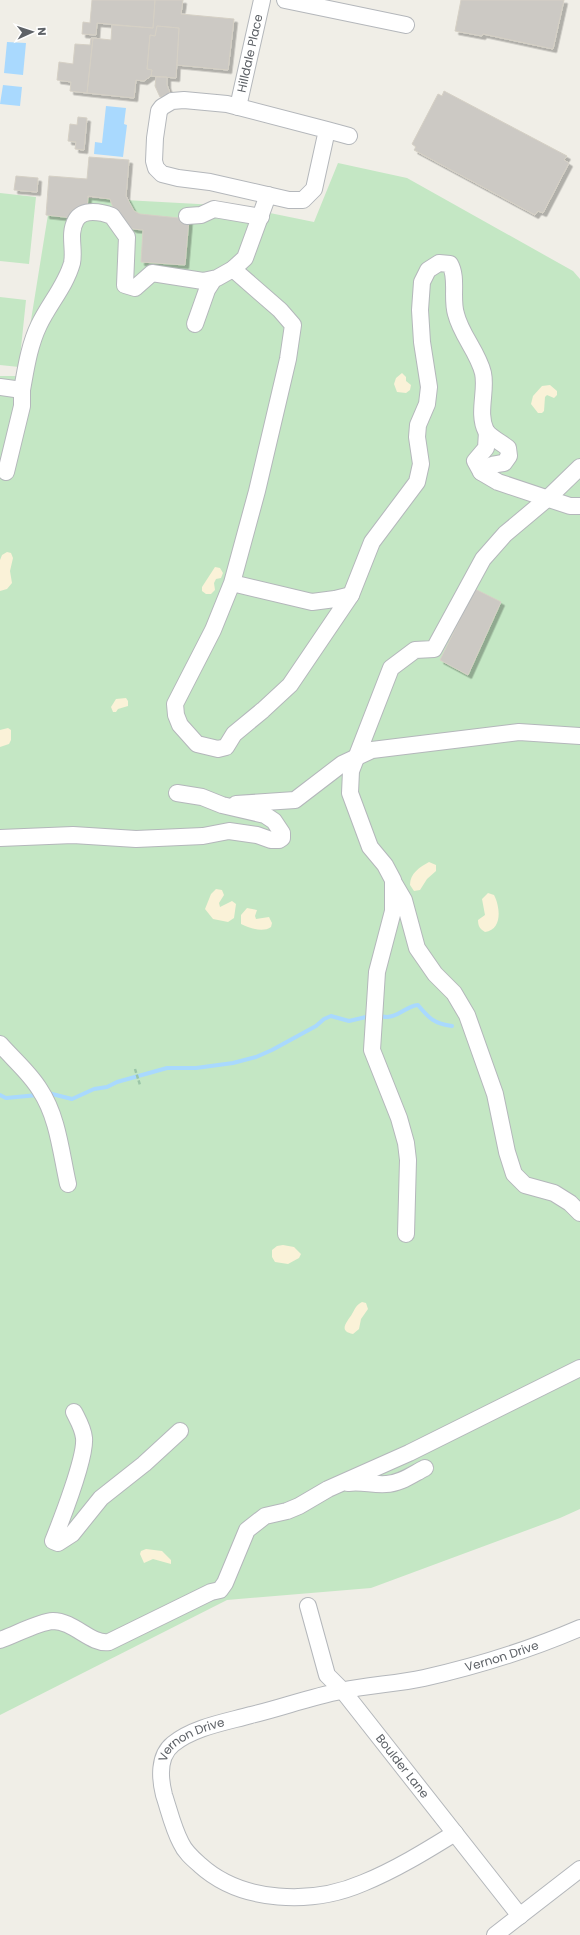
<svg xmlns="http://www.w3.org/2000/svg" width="580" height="1935" viewBox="0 0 580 1935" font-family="Poppins,sans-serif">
<defs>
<filter id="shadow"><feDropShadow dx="3.5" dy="3.5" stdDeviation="0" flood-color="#0004"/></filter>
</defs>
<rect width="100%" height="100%" fill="#f0eee7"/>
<path fill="#c4e7c4" d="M 338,163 L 407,178 L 573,271 L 580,279 L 580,1509 L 560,1518 L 371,1588 L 227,1600 L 0,1715 L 0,376 L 22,376 L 51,196 L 235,206 L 314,222 Z
M 0,193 L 36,197 L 29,264 L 0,261 Z
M 0,297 L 26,300 L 19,367 L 0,365 Z"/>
<path fill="#faf2d8" d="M 402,373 L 406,377 L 406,381 L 411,385 L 410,390 L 406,393 L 397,392 L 394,384 L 396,378 Z
M 550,385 L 557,391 L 557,395 L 554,398 L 547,395 L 545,397 L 544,411 L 542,413 L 538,413 L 531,404 L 533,396 L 542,386 Z
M 7,552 L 11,553 L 13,558 L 10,571 L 12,583 L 7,589 L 0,591 L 0,560 L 2,555 Z
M 215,567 L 220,568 L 223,573 L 221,578 L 216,579 L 214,583 L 215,590 L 211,594 L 206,594 L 202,591 L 202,587 Z
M 126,698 L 128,701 L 128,706 L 118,709 L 116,712 L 113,712 L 111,707 L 116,699 Z
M 8,728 L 11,730 L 11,740 L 9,744 L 0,747 L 0,730 Z
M 429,862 L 436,865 L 436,871 L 427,879 L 420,890 L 414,891 L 410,885 C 410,873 420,867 429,862 Z
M 216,889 L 222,890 L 224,895 L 219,903 L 220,907 L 232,901 L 236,904 L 234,918 L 228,922 L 213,919 L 205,909 L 211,894 Z
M 488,893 L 494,895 C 500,906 503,930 485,932 C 480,929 478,926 478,920 L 485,915 L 482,899 Z
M 247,908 L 257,910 L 255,916 L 256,919 L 269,917 L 272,923 L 271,927 C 263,933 249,928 241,924 L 241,915 Z
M 283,1245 L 294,1247 L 301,1254 L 299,1258 L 288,1264 L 275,1262 L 272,1257 L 272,1250 L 277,1246 Z
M 362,1302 L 366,1303 L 368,1309 L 361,1319 L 359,1329 L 353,1334 C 337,1331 348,1321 352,1314 C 355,1309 356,1305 362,1302 Z
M 146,1549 L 162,1551 L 171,1560 L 171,1564 L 153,1559 L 144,1563 L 140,1554 L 141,1551 Z"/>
<path fill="#a9d9fe" d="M 7,42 L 26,43 L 23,75 L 4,73 Z
M 3,85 L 22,87 L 20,106 L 0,104 Z
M 106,106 L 126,108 L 124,124 L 127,125 L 123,157 L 94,154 L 95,142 L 102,143 Z"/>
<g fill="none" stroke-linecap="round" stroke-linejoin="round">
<path stroke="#a9d9fe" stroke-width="4" d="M 377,1016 C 380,1016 384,1017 387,1017 C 399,1017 406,1006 418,1005 C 429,1018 434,1024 452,1026
M 48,1093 L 72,1099 L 94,1089 L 107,1087 L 117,1082 L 167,1068 L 196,1068 L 233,1063 L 256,1057 L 272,1050 L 316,1026 L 324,1019 L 331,1016 L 349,1021 L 370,1016
M 0,1095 L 6,1098 L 38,1095"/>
</g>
<path fill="#ccc9c4" stroke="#d5d0c5" filter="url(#shadow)" d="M 92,0 L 155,0 L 153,28 L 97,23 L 96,35 L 82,34 L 83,22 L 90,23 Z
M 155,0 L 183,0 L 181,14 L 234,19 L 228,70 L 177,65 L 179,28 L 157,26 L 155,36 L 150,35 L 147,69 L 152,70 L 151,76 L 144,81 L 136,80 L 134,98 L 87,93 L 93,38 L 111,40 L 112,25 L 153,28 Z
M 461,0 L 564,0 L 553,49 L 483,34 L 482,36 L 455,31 Z
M 157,26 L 179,28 L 176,78 L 151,76 L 152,70 L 147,69 L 150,35 L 155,36 Z
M 91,38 L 93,38 L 87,93 L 70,91 L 71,82 L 57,80 L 59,62 L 73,64 L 75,44 L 90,45 Z
M 156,77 L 167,77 L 167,85 L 170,93 L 160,97 L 155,86 Z
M 444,91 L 567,156 L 564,160 L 569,163 L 543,213 L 538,211 L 535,215 L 414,150 L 416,147 L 412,144 L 438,94 L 442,96 Z
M 78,117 L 87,118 L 84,150 L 75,149 L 76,142 L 68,141 L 70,124 L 77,125 Z
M 89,157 L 129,160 L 126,196 L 134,211 L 140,214 L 189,219 L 185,265 L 141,262 L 143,230 L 133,229 L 123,223 L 116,216 L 110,199 L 88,196 L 87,210 L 74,209 L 73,218 L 46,215 L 49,176 L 87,179 Z
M 16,176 L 38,178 L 37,192 L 14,190 Z
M 475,589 L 501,602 L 468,675 L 440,660 Z"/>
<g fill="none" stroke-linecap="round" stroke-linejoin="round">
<g stroke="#b4b7bb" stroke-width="18">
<g id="minor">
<path d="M 285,0 L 406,25"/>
<path id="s1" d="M 238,107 L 262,0"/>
<path d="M 327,130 L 314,189 L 303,200 L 289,200 L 210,182 L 178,178 L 162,174 L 156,168 L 154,161 L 155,138 L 159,111 L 162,107 L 172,101 L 184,100 L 227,104 L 327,130 L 349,136"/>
<path d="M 187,216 L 201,215 L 214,209 L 261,217"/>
<path d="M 195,324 L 207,290 L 214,279"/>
<path d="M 0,387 L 22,390 C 26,368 29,346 39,325 C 49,304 66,285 72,263 C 75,249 68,234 76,220 C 83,208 102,212 112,216 L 127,237 L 125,285 L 135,288 L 152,273 L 203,281 L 217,278 L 233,269 L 245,258 L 268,195"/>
<path d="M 6,472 L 22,406 L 22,390"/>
<path d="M 481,472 L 475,461 L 486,448 L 487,432"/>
<path d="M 232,583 L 312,602 L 335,599 L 351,595 L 290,685 L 263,710 L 234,734 L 226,747 L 218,749 L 197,744 L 180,725 L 176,715 L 175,704 L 213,630 L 232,583 L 257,491 L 288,359 L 293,325 L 280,310 L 233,269"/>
<path d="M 351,595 L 372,542 L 417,482 L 421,464 L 417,437 L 418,425 L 427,404 L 429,387 L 422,342 L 420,310 L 422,282 L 428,270 L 439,263 L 450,264 C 458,278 451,298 456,314 C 461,335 478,352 483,373 C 487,391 477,413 486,431 C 490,437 502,443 508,448 L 509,456 L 504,463 C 495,464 487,465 481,472 L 498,482 L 570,506 L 580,506"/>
<path d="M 236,804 L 295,800 L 342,764 L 372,750 L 519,732 L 580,736"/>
<path d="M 0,838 L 73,835 L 136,839 L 203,836 L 229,831 L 257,835 L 271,840 L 279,840 L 282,838 L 282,833 L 274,821 L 265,815 L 222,805 L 202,797 L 177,793"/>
<path d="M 394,883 L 404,900 L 417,948 L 435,974 L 454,993 L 467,1015 L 495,1094 L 507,1152 L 514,1174 L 525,1185 L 554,1193 L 570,1203 L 580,1213"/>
<path d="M 0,1044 C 13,1059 30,1073 40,1090 C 58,1117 61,1153 68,1184"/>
<path d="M 406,1234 L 408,1160 L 406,1143 L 399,1118 L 372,1050 L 377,972 L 393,911 L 393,880 L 385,865 L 370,847 L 350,793 L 351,771 L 391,668 L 415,650 L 434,649 L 483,559 L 505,534 L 548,498 L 580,467"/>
<path d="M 74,1412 C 78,1420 83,1428 84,1438 C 86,1457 61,1521 53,1541 L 58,1543 L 72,1534 L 101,1498 L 144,1464 L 180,1431"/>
<path d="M 348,1483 C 361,1481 373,1485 386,1484 C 400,1484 413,1474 425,1468"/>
<path id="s2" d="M 308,1606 L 327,1675 L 343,1691 L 520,1916"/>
<path d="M 0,1640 C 15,1635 38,1622 53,1621 C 74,1621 91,1645 109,1642 L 211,1592 L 220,1590 L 225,1583 L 247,1530 L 265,1516 L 287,1511 L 299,1506 L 328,1489 L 409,1453 L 580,1368"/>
<path id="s3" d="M 455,1833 C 426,1851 395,1870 363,1883 C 312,1905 242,1903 200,1865 C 192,1858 185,1852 181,1843 C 173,1828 169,1810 164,1795 C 160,1779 158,1756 173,1744 C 194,1727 226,1722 251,1715 C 281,1708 310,1697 341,1691 C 368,1685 396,1684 424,1678 C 477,1666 529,1650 580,1628"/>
<path d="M 495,1935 L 580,1869"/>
</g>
</g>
<path stroke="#9bc6a8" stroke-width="2.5" stroke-dasharray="4 2" stroke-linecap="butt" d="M 135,1069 L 140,1085"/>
<use href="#minor" stroke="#fff" stroke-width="16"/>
</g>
<g text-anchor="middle" stroke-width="4" stroke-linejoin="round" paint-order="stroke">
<g font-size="12" fill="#5e6267" stroke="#fff">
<text dy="4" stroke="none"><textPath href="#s1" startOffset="55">Hilldale Place</textPath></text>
<text dy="4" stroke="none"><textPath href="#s3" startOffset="754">Vernon Drive</textPath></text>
<text dy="4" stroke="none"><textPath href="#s3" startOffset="430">Vernon Drive</textPath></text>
<text dy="4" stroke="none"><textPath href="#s2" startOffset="190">Boulder Lane</textPath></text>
</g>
</g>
<g transform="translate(32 32) rotate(87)" stroke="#ffffff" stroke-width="3" paint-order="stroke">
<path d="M0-3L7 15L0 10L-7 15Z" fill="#5e6267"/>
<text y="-6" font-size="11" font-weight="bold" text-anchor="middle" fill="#5e6267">N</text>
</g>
</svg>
